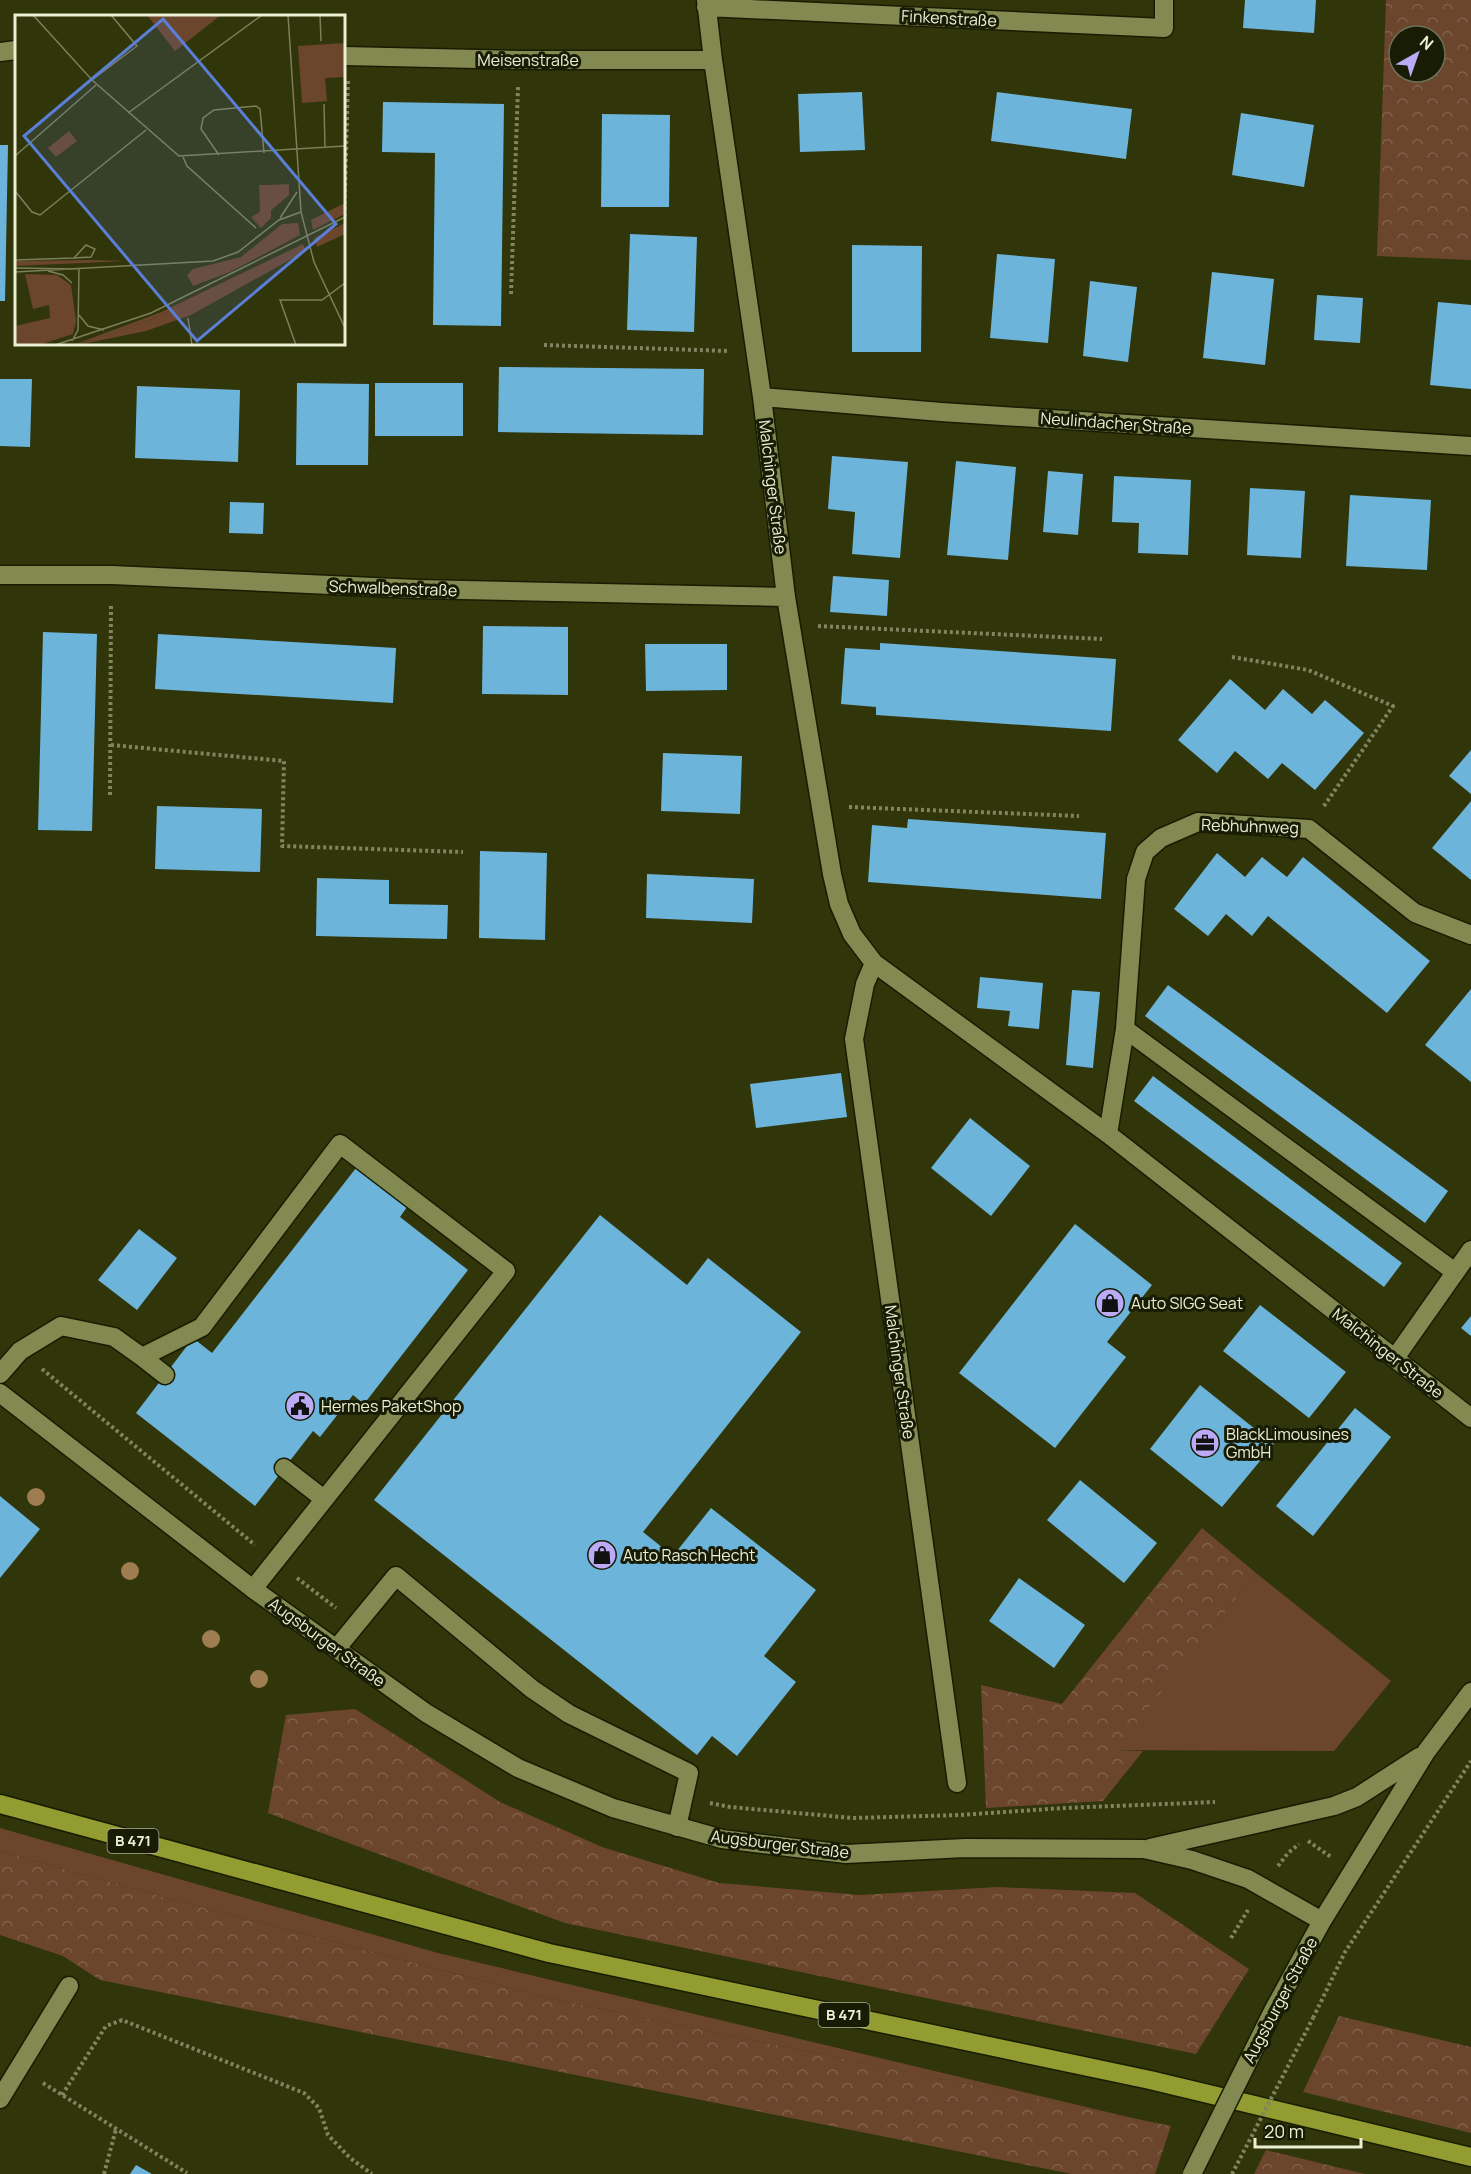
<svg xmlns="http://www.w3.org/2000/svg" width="1471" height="2174" viewBox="0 0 1471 2174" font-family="Manrope,sans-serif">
<defs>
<pattern id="forest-crowns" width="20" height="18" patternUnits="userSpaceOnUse" patternTransform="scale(1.5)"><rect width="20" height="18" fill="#6b462c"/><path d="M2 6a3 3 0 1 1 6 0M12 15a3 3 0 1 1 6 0" fill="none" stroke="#80614a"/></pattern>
</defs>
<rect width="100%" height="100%" fill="#31350a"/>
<path fill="#6b462c" d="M 1256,1573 L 1391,1681 L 1334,1751 L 1114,1750 Z
M 0,1828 L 438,1953 L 1145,2121 L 548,1998 L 163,1897 L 0,1851 Z"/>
<path fill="url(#forest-crowns)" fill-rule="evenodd" d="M 1386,0 L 1471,0 L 1471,260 L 1377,256 ZM 1399,36 L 1435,36 L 1435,72 L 1399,72 Z
M 1202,1528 L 1256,1573 L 1115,1750 L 1143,1751 L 1103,1801 L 986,1808 L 981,1685 L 1062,1704 Z
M 355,1709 L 500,1802 L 602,1847 L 719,1883 L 860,1895 L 998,1887 L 1135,1893 L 1249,1969 L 1196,2054 L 565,1923 L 268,1813 L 286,1715 Z
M 0,1851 L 163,1897 L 548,1998 L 1171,2126 L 1155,2174 L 1072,2174 L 100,1980 L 63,1956 L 0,1935 Z
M 1339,2016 L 1471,2047 L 1471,2133 L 1303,2092 Z
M 1266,2150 L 1365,2174 L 1254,2174 Z"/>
<path fill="#6db4db" d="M 1245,0 L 1316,0 L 1314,33 L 1243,28 Z
M 862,92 L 865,150 L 800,152 L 798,94 Z
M 997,92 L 1132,109 L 1126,159 L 991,141 Z
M 383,102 L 504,104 L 501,326 L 433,325 L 435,153 L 382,152 Z
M 1241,113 L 1314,125 L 1304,187 L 1232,175 Z
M 602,114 L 670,115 L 669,207 L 601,207 Z
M 0,145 L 8,145 L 5,301 L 0,301 Z
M 630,234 L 697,237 L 694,332 L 627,330 Z
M 852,245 L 922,246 L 921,352 L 852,352 Z
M 997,254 L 1055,259 L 1048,343 L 990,338 Z
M 1212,272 L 1274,279 L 1265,365 L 1203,358 Z
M 1090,281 L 1137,287 L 1128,362 L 1083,356 Z
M 1317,295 L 1363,298 L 1360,343 L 1314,340 Z
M 1438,302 L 1471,305 L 1471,389 L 1430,385 Z
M 499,367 L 704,369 L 703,435 L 498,432 Z
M 0,379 L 32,379 L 30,447 L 0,446 Z
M 297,383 L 369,384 L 368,465 L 296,465 Z
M 375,383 L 463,383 L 463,436 L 375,436 Z
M 137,386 L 240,390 L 238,462 L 135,458 Z
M 832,456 L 908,462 L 900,558 L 852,554 L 855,512 L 828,509 Z
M 956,461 L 1016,467 L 1008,560 L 947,555 Z
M 1048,471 L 1083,474 L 1078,535 L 1043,532 Z
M 1114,476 L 1191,480 L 1188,555 L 1138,553 L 1139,523 L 1112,522 Z
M 1250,488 L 1305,491 L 1301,558 L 1247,555 Z
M 1350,495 L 1431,500 L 1427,570 L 1346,566 Z
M 230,502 L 264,503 L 263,534 L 229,533 Z
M 833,576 L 889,580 L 887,616 L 830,612 Z
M 483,626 L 568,627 L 568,695 L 482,694 Z
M 43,632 L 97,634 L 92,831 L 38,830 Z
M 158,634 L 396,648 L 393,703 L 155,689 Z
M 880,643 L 1116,659 L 1111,731 L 876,715 L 876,707 L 841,704 L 845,648 L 880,650 Z
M 645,644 L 727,644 L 727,690 L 646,691 Z
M 1230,679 L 1265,710 L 1283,689 L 1312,714 L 1325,700 L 1364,733 L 1315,790 L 1282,763 L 1268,779 L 1235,751 L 1217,773 L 1178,740 Z
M 1471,750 L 1471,794 L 1449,776 Z
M 663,753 L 742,756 L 740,814 L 661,811 Z
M 1471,801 L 1471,880 L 1432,848 Z
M 157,806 L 262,809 L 260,872 L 155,869 Z
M 908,819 L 1106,833 L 1101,899 L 868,882 L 872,825 L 907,828 Z
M 480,851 L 547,853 L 545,940 L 479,938 Z
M 1217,853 L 1245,877 L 1262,857 L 1287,877 L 1303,857 L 1430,961 L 1387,1013 L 1268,916 L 1252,936 L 1226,914 L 1208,936 L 1174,909 Z
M 647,874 L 754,879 L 752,923 L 646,918 Z
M 317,878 L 389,880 L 389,904 L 448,905 L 447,939 L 316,936 Z
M 980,977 L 1043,983 L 1039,1029 L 1008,1026 L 1010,1011 L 977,1008 Z
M 1168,985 L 1448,1191 L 1425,1223 L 1145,1016 Z
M 1471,989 L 1471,1082 L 1425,1045 Z
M 1072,990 L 1100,992 L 1093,1068 L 1066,1065 Z
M 841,1073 L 847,1117 L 756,1128 L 750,1084 Z
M 1153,1076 L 1402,1263 L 1384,1287 L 1134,1101 Z
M 970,1118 L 1030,1166 L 991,1216 L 931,1168 Z
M 356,1168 L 407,1207 L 400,1217 L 468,1270 L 364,1404 L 353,1395 L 320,1437 L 313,1431 L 255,1506 L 136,1413 L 193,1338 L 212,1353 Z
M 600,1215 L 687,1285 L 708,1258 L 801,1332 L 643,1532 L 673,1556 L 711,1508 L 816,1590 L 764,1656 L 796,1682 L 737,1756 L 712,1736 L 697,1755 L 374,1500 Z
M 1075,1224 L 1152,1285 L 1107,1342 L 1126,1357 L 1055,1448 L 959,1373 Z
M 139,1229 L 177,1258 L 137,1310 L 98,1280 Z
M 1260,1305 L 1346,1372 L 1309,1418 L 1223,1351 Z
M 1471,1316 L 1471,1336 L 1461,1328 Z
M 1200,1385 L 1274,1444 L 1222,1507 L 1150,1449 Z
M 1355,1408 L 1391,1437 L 1313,1536 L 1276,1506 Z
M 1080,1480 L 1157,1543 L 1124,1583 L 1047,1520 Z
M 0,1496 L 40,1529 L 0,1578 Z
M 1019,1578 L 1085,1625 L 1054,1668 L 989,1621 Z
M 136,2165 L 152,2174 L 130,2174 Z"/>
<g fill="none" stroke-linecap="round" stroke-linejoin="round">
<g stroke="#191c01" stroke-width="21">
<path id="service" d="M 1125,1029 L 1455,1272
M 142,1357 L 165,1375
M 0,1374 L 20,1351 L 61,1326 L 114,1337 L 142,1357 L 202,1327 L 340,1144 L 506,1271 L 253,1589
M 284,1468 L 324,1499
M 336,1649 L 396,1576 L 532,1689 L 569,1714 L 689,1773 L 677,1827"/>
</g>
<g stroke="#191c01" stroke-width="21">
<path id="minor" d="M 706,0 L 713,60 L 762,397 L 786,597 L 832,874 L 839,904 L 852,934 L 874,963 L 1108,1134 L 1471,1418
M 706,7 L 1164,28 L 1164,0
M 0,52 L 16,50
M 344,56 L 519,60 L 713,60
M 762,397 L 941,412 L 1471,446
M 0,575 L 112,575 L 417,589 L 786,597
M 874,963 L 865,984 L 854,1039 L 957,1783
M 1108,1134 L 1125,1029 L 1136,879 L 1145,852 L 1161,838 L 1198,822 L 1309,829 L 1415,913 L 1471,935
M 1395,1358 L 1471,1250
M 0,2099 L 69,1986"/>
</g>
<g stroke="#191c01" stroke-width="21">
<path id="tertiary" d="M 0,1393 L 253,1589 L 426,1713 L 518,1768 L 613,1808 L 722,1839 L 846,1854 L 965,1848 L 1144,1849 L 1192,1860 L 1248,1879 L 1322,1921
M 1150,1848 L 1334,1806 L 1357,1797 L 1419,1757
M 1273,2011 L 1322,1921 L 1426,1752 L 1471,1692"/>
</g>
<g stroke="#191c01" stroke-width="21">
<path id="trunk" d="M 0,1804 L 549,1953 L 1150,2080 L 1471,2157"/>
</g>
<path stroke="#808560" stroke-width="4" stroke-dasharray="3 3" stroke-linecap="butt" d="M 344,228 L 348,81
M 511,294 L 518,87
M 544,345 L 729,351
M 818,626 L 1102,639
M 1232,657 L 1308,670 L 1393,706 L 1324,806
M 111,745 L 284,761 L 282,846 L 463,852
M 110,795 L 111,603
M 849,807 L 1079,816
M 42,1369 L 255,1545
M 297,1578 L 336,1608
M 710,1803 L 730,1807 L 853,1818 L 960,1815 L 1063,1808 L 1215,1802
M 1308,1841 L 1331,1857
M 1278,1866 L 1288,1853 L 1299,1844
M 1231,1938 L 1248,1910
M 1313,2018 L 1345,1952 L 1471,1761
M 43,2083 L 187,2173
M 62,2095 L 106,2026 L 122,2020 L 304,2093 L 319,2108 L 328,2135 L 350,2158 L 372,2174
M 104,2174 L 116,2129"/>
<use href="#service" stroke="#828951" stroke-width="18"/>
<use href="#minor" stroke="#828951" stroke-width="18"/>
<use href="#tertiary" stroke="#828951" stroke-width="18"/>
<use href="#trunk" stroke="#929c31" stroke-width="18"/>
<g stroke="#191c01" stroke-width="21" stroke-linecap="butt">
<path id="tertiary-bridge" d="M 1192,2174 L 1273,2011"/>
</g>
<path stroke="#808560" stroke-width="4" stroke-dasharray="3 3" stroke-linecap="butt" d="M 1232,2174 L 1313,2018"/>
<use href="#tertiary-bridge" stroke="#828951" stroke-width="18"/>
</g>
<g fill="#a07c51">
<circle cx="36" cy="1497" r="9"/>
<circle cx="130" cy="1571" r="9"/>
<circle cx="211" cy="1639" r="9"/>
<circle cx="259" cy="1679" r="9"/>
</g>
<defs>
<g id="shop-disc" transform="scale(1.5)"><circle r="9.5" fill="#bbaaf6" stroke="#191c05"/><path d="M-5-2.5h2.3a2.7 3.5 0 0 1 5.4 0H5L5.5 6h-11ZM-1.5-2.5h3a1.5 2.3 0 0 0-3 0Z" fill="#111"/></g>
<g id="civic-disc" transform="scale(1.5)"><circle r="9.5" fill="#bbaaf6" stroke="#191c05"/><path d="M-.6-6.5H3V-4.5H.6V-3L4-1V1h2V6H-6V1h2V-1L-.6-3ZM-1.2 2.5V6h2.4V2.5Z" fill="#111"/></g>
<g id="office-disc" transform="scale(1.5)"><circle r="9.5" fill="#bbaaf6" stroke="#191c05"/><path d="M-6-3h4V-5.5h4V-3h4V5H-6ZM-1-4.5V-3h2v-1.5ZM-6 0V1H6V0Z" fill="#111"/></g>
</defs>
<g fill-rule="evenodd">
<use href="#shop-disc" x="1110" y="1303"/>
<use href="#civic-disc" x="300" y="1406"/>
<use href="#office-disc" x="1205" y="1443"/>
<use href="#shop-disc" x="602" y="1555"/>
</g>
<g text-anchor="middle" stroke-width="6" stroke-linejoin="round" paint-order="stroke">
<g fill="#191c05" stroke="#acb095" stroke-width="1.5">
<rect x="107.5" y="1829" width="51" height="24" rx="4.5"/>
<rect x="818.5" y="2003" width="51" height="24" rx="4.5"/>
</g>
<g font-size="15" font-weight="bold" fill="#ebf0d3">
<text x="133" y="1846">B 471</text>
<text x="844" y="2020">B 471</text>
</g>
<g font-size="16" fill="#ebf0d3" stroke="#191c05">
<text transform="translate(949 18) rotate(3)" y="6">Finkenstraße</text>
<text x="528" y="66">Meisenstraße</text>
<text transform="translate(1116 423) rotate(4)" y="6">Neulindacher Straße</text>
<text transform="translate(773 487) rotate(83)" y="6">Malchinger Straße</text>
<text transform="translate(393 588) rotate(2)" y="6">Schwalbenstraße</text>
<text transform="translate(1250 826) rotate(2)" y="6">Rebhuhnweg</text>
<text transform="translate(1388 1353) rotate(38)" y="6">Malchinger Straße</text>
<text transform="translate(900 1372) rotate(82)" y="6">Malchinger Straße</text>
<text transform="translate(327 1642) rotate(36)" y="6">Augsburger Straße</text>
<text transform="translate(780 1844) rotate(7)" y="6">Augsburger Straße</text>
<text transform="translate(1280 2000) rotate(-62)" y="6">Augsburger Straße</text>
</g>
<g font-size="16" fill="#ebf0d3" stroke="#191c05" text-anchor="start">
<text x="1131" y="1309">Auto SIGG Seat</text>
<text x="321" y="1412">Hermes PaketShop</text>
<text x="1226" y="1440">BlackLimousines<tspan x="1226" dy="18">GmbH</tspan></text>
<text x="623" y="1561">Auto Rasch Hecht</text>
</g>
</g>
<g transform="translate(15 15)">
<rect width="330" height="330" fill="#31350a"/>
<path d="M 330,28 L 330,62 L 310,63 L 312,86 L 287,88 L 283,31 ZM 274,169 L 274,180 L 253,198 L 253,170 ZM 286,230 L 219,266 L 140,303 L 80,324 L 58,330 L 144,298 ZM 75,245 L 111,246 L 0,251 L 0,246 ZM 10,259 L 42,260 L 56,270 L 61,306 L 58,319 L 24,330 L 0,330 L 0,311 L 35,303 L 34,290 L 18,294 Z" fill="#6b462c"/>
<path d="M 132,0 L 206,0 L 160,36 ZM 54,116 L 62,126 L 41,142 L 33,133 ZM 244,170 L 253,170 L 253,197 L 256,195 L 256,203 L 246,213 L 236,202 L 245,197 ZM 330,188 L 330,199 L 298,215 L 296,205 ZM 283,208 L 285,220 L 215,257 L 178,271 L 172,260 L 178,254 L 226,242 L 267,209 ZM 330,208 L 330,219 L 302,232 L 299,223 ZM 288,229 L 291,236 L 176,300 L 131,316 L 62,330 L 140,303 Z" fill="#6b462c"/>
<path fill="none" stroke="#7b805a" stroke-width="1.5" d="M 18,0 L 77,65 L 164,141 L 330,131M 273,0 L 286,197 L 299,247 L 330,313M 305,0 L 306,26M 77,65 L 122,31 L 96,0M 309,89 L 310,133M 113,98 L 247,0M 204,140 L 186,114 L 188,103 L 199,95 L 241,91 L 245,94 L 249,138M 0,141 L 81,70M 168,142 L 172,151 L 241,213M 0,176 L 17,197 L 25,200 L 131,115M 265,203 L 282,177M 0,245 L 59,243 L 76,242 L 80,234 L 71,230 L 59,243M 1,253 L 59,254M 33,256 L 48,260 L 57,268M 0,257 L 198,246 L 223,237 L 264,205 L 286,197M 64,300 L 73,311 L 89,315M 173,303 L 177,330M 57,326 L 63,315 L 64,254M 40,330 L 136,298 L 330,202M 281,330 L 265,285 L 307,285 L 330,268"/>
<path fill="#5b7fd6" fill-opacity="0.15" stroke="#5b7fd6" stroke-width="3" d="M 148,4 L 321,209 L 182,326 L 9,121 Z"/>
<rect width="330" height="330" fill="none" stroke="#ebf0d3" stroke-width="3"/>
</g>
<g transform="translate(1417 54) rotate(40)"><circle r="28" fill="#191c05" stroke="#6d7157" stroke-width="1.5"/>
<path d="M0-4.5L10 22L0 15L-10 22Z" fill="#bbaaf6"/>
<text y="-9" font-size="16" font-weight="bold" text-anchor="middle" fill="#ebf0d3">N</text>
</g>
<path d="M1255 2138v9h106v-9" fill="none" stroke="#ebf0d3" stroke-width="3"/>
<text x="1264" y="2138" font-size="18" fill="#ebf0d3" stroke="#191c05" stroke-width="4.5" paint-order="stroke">20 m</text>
</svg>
